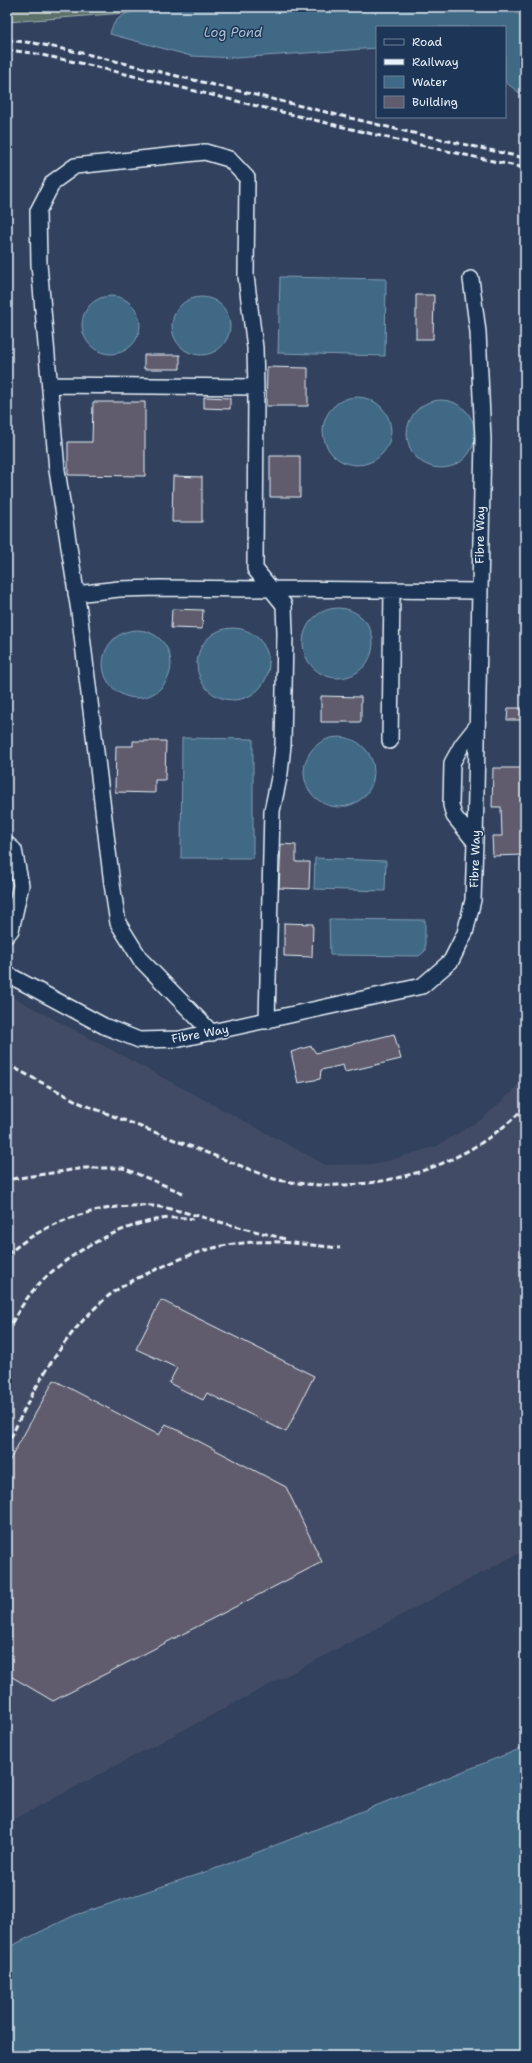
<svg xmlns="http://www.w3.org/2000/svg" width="532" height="2063" viewBox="0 0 532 2063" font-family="'Shantell Sans',sans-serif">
<rect width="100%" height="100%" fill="#31415e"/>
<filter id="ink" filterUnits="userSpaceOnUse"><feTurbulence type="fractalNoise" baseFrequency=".025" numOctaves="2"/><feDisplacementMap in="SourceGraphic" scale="8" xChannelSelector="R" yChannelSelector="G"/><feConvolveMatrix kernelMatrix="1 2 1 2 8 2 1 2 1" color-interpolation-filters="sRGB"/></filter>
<g filter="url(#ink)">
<path fill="#424c65" d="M 7,994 L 326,1165 L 377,1164 L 437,1146 L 482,1119 L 512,1092 L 525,1076 L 525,1550 L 7,1823 Z"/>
<path fill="#5c706b" stroke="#a2b0b2" d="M 7,7 L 168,7 L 125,13 L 7,22 Z"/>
<path fill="#3f6986" stroke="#839fb4" d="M 168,7 L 495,7 L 525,16 L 525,97 L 505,82 L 505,27 L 377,27 L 377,48 L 236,58 L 191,56 L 110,34 C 115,7 146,10 168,7 Z
M 280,277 L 386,279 L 385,356 L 278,353 Z
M82 325a29 29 0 1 1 58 0a29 29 0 1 1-58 0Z
M172 326a29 29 0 1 1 58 0a29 29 0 1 1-58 0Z
M323 431a34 34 0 1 1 68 0a34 34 0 1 1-68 0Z
M407 434a34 34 0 1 1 68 0a34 34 0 1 1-68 0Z
M303 643a35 35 0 1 1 70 0a35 35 0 1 1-70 0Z
M197 664a36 36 0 1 1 72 0a36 36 0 1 1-72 0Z
M103 664a34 34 0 1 1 68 0a34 34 0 1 1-68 0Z
M304 772a35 35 0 1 1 70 0a35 35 0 1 1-70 0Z
M 182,738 L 253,739 L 253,858 L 181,858 Z
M 315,858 L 386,861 L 385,891 L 314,889 Z
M 329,919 L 425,920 L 425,951 L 419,956 L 330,955 Z
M 525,1747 L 525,2056 L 7,2056 L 7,1948 L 73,1916 L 220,1867 Z"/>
<path fill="#605c6d" stroke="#e8f1f8" d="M 416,295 L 434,295 L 433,339 L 416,339 Z
M 144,355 L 180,355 L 180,369 L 144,369 Z
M 267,367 L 308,368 L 308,406 L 266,406 Z
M 204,397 L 230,398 L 230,409 L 204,408 Z
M 93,402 L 145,402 L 145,476 L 68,475 L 68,442 L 92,442 Z
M 270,456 L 300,456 L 300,497 L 270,497 Z
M 173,476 L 202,477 L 202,522 L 172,522 Z
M 172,609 L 203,610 L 202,629 L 171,628 Z
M 321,696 L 361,697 L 361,722 L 321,722 Z
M 508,708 L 525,708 L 524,720 L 507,720 Z
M 133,741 L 166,741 L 165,780 L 155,780 L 155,793 L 115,792 L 116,746 L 133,746 Z
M 493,768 L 525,768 L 525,808 L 523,807 L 524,855 L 493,856 L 492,836 L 502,836 L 501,807 L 492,807 Z
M 281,844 L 296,845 L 296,862 L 310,862 L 309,889 L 279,888 Z
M 284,923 L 313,924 L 312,957 L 284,956 Z
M 394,1034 L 401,1059 L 345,1072 L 343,1065 L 321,1070 L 320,1079 L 298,1083 L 291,1052 L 311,1046 L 316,1053 Z
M 161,1300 L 314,1376 L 286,1432 L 207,1393 L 203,1400 L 169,1383 L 177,1368 L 136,1349 Z
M 54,1380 L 159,1435 L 166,1424 L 286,1487 L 322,1562 L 53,1701 L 7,1674 L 7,1465 Z"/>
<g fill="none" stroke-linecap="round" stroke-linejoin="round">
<g stroke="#e8f1f8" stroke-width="18">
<path id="minor" d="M 50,385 L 256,387
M 76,594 L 119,589 L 160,588 L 479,591
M 390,741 L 392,590
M 475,842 L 454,816 L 451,805 L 452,763 L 462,745 L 477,726
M 7,844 L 14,850 L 21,885 L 11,930 L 7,935
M 7,974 L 104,1026 L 139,1040 L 180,1039 L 422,986 L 451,961 L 465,933 L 473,900 L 475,842 L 483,439 L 478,332 L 471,279
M 212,1033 L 141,960 L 118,923 L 112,884 L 79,611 L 57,470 L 39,264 L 38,211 L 53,182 L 75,166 L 205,152 L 229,159 L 247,178 L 246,276 L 255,348 L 256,387 L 255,569 L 284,605 L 285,633 L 283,745 L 280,773 L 272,811 L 267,1021"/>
</g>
<use href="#minor" stroke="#1d3557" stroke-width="15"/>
<path stroke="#e8f1f8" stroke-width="3" stroke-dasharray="6 3" stroke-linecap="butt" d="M 7,40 L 34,43 L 82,53 L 400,130 L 525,158
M 7,50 L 32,53 L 80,63 L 397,140 L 525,168
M 7,1064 L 80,1103 L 274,1179 C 363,1198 461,1173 525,1107
M 12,1179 L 85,1168 L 123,1168 L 183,1193
M 7,1255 C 45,1221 101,1203 153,1206 C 171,1208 191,1214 209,1219 C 234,1226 260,1232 285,1239
M 7,1331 C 15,1318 22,1304 32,1292 C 63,1253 141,1210 193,1219
M 7,1446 C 32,1391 63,1332 111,1294 C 127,1282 146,1274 164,1266 C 188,1255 216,1245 243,1243 C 275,1239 308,1245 340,1248"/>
</g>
</g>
<g text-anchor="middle" stroke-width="3" stroke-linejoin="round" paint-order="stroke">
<g font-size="12" fill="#e8f1f8" stroke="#1d3557">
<text transform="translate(480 535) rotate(-89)" y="4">Fibre Way</text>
<text transform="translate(475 859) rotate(-88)" y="4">Fibre Way</text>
<text transform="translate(200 1034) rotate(-10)" y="4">Fibre Way</text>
</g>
<g font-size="13" font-style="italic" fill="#adc1d0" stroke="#1d3557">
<text x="233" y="37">Log Pond</text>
</g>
</g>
<rect width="532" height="2063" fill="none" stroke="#1d3557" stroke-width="24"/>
<rect x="12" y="12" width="508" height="2039" fill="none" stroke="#e8f1f8" stroke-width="1.5" filter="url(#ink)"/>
<rect x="376" y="26" width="130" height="92" fill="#1d3557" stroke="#6e8097"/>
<rect x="384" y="39" width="20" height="6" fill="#1d3557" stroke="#6e8097"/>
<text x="412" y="46" font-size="12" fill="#e8f1f8">Road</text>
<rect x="384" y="59" width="20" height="6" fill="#e8f1f8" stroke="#6e8097"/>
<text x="412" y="66" font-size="12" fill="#e8f1f8">Railway</text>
<rect x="384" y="76" width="20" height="12" fill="#3f6986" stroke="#6e8097"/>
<text x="412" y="86" font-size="12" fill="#e8f1f8">Water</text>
<rect x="384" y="96" width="20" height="12" fill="#605c6d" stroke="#6e8097"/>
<text x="412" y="106" font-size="12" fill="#e8f1f8">Building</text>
</svg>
